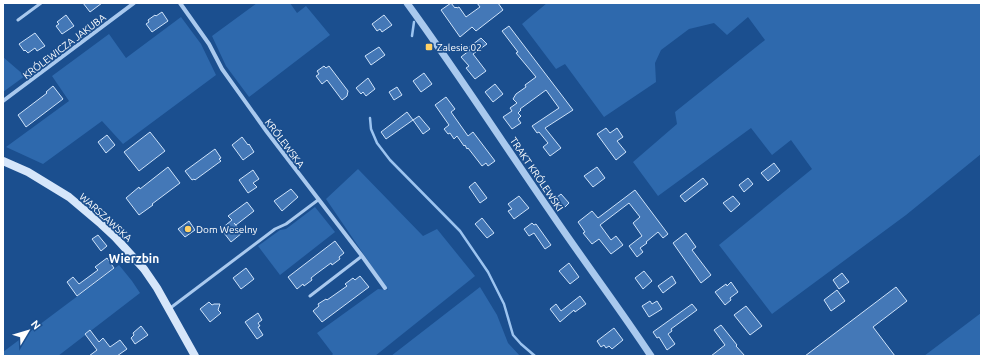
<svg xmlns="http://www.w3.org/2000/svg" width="984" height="359" viewBox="0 0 984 359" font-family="Ubuntu,sans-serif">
<rect width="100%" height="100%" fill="#1b4f8f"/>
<path fill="#2e69ad" d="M 257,3 L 290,3 L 297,13 L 306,6 L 330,35 L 249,97 L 226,66 L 212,36 Z
M 547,3 L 981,3 L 981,154 L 906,215 L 772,314 L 719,245 L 812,169 L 791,140 L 772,155 L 751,128 L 658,196 L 633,162 L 677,124 L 675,112 L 765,40 L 748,17 L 727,35 L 714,23 L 689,29 L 661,50 L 655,63 L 656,82 L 604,117 L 565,64 L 556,69 L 522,24 Z
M 181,17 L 201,44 L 216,75 L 123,144 L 102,121 L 43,164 L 6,147 L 69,101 L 52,76 L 109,34 L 126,58 Z
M 3,57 L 25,76 L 3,92 Z
M 358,169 L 423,236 L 437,229 L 475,276 L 375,356 L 331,356 L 333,354 L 317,333 L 378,289 L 388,290 L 326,199 Z
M 315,207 L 335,232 L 280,275 L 258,246 L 280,230 L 286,229 Z
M 119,265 L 132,281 L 140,293 L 58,356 L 3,356 L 3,352 Z
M 480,287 L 497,315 L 508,343 L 520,356 L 391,356 Z
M 981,313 L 981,356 L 924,356 Z"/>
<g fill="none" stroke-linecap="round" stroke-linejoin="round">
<path stroke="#9cc4f0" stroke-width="2.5" d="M 412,36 L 414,22
M 370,118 L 371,129 L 377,143 L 390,160 L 460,231 L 488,272 L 504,304 L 513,335 L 521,344 L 535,356"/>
</g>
<path fill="#4478b7" stroke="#cfe3fa" d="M 83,3 L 102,3 L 90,12 Z
M 451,3 L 455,8 L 456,7 L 457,8 L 459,7 L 466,17 L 480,7 L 477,3 L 498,3 L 503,10 L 476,31 L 472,27 L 460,37 L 441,10 Z
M 162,12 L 168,21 L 152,32 L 146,24 L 149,22 L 148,20 L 155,15 L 156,16 Z
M 66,15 L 74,26 L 62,34 L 56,26 L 59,24 L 57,22 Z
M 384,15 L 392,25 L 382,32 L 380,29 L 377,31 L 372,24 Z
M 509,26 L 573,110 L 545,128 L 561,148 L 550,156 L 543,147 L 548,143 L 539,132 L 537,133 L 532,126 L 559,108 L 546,90 L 520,109 L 521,110 L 518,113 L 521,116 L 518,119 L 521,123 L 512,129 L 503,117 L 512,111 L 510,108 L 517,103 L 513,99 L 516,94 L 526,87 L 525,85 L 536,77 L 516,53 L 518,52 L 502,31 Z
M 35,33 L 45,46 L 37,51 L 35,48 L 28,53 L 25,50 L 24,51 L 19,44 Z
M 481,38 L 487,44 L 473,54 L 486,71 L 475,79 L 466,68 L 469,66 L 461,57 L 470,50 L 468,48 Z
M 379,47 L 385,55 L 371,65 L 365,56 Z
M 324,66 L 326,68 L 329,66 L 348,91 L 347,96 L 342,100 L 327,80 L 322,84 L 316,76 L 319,74 L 317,71 Z
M 424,73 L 432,84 L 421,92 L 413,81 Z
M 368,78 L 375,89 L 366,96 L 363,92 L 361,94 L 356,88 Z
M 495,84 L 503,94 L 493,102 L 485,92 Z
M 53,86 L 63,99 L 26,127 L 18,115 L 47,93 L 46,92 Z
M 397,87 L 402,95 L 394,100 L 389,92 Z
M 446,97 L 455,109 L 451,112 L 468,136 L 473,132 L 495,161 L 488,166 L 486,163 L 482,166 L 468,148 L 467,149 L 465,145 L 464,146 L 457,136 L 454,139 L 450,133 L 448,134 L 444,129 L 449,125 L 435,105 Z
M 407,112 L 413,120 L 386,139 L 381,132 Z
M 419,116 L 430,129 L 423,134 L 413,120 Z
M 606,128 L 610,133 L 617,128 L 623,137 L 617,141 L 626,152 L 616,160 L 597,134 Z
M 150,132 L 165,151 L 139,171 L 124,152 Z
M 107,135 L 115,145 L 106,153 L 98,142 Z
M 242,137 L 248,145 L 249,144 L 254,152 L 243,160 L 232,145 Z
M 215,149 L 221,158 L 219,159 L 221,161 L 195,180 L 194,179 L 192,180 L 185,171 Z
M 774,163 L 780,171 L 768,181 L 761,173 Z
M 168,167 L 180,183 L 152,204 L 153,205 L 139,215 L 126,198 L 139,187 L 140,189 Z
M 597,167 L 605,178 L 593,187 L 584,176 Z
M 253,170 L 259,179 L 253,183 L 257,187 L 248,193 L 239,180 Z
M 703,178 L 708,184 L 685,202 L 680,196 Z
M 748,178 L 753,184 L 744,192 L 739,185 Z
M 475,182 L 487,198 L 480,203 L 469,187 Z
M 291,189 L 298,197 L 282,211 L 274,201 Z
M 635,190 L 668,234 L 663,238 L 658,232 L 646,242 L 647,243 L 640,248 L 643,252 L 637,257 L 629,246 L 642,236 L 633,223 L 640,217 L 629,203 L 600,225 L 611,240 L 616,236 L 623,245 L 611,254 L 599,239 L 592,244 L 583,233 L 585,232 L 578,222 L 592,211 L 598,218 Z
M 561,194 L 569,203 L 564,208 L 556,198 Z
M 519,196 L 529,208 L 514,219 L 508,211 L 512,209 L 508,204 Z
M 733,196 L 740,204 L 731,212 L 723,203 Z
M 247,202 L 254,211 L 236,225 L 234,223 L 242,233 L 231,242 L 221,229 L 232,220 L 228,216 Z
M 482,218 L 494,233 L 487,238 L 475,224 Z
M 189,221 L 195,230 L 185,237 L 178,229 Z
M 532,223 L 534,225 L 536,224 L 551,245 L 545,249 L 534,233 L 529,236 L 524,229 Z
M 686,233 L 696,247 L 692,250 L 711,275 L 701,283 L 673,243 Z
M 98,235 L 107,246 L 101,251 L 92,239 Z
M 335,241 L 344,253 L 339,257 L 340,259 L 332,265 L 331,263 L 316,274 L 311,278 L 312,280 L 304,286 L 303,284 L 297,289 L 288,277 Z
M 107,258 L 114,268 L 77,296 L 67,282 L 73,277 L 79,284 L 98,270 L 95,267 Z
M 569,263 L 579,277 L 570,284 L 559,271 Z
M 246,268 L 254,279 L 241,289 L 233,278 Z
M 644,271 L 652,281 L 643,289 L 635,278 Z
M 842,273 L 849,282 L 839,289 L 833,280 Z
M 360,276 L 369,287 L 322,322 L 313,311 L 319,306 L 318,304 L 326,299 L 327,300 L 347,286 L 345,284 L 353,278 L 355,280 Z
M 672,276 L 676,283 L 663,293 L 658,286 Z
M 731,282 L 738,292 L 730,298 L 731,300 L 725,305 L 715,292 L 726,284 L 727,286 Z
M 896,287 L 907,301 L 873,327 L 895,356 L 805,356 Z
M 837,290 L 845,301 L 831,311 L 824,300 Z
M 580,296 L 586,304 L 575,312 L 574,310 L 560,322 L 550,309 L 556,304 L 561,311 Z
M 650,301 L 652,304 L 657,301 L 662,309 L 649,317 L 642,306 Z
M 209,302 L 212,305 L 214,304 L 220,304 L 218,310 L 221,313 L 210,322 L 200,309 Z
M 692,304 L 697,310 L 671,329 L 672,331 L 668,334 L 675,344 L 667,350 L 659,337 L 657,338 L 653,332 Z
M 746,306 L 762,326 L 750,335 L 734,315 Z
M 258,313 L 262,320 L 258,323 L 260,326 L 258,327 L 263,335 L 257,339 L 245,322 Z
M 721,325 L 737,345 L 736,346 L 745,356 L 711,356 L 725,345 L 714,330 Z
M 141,326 L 148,335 L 135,344 L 131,338 L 134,335 L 133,333 Z
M 614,328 L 623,340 L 612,349 L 609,346 L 606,348 L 604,345 L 601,347 L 597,341 Z
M 90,330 L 99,342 L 103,338 L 110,347 L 120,340 L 127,349 L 117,356 L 89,356 L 97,350 L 85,334 Z"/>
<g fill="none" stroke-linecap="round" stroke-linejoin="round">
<path stroke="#a9c9ee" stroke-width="3" d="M 18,20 L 41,3
M 310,296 L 362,256
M 169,309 L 275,229 L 286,224 L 318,200"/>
<path stroke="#a9c9ee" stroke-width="4" d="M 180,3 L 209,44 L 222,69 L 267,132 L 362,256 L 385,288
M 3,101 L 134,3"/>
<path stroke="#a9c9ee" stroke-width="7" d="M 407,3 C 458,73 505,146 554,217 C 586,264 620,309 651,356"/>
<path stroke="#d6e6fa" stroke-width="8" d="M 3,161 L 28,172 L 69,197 L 101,224 L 115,237 L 144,269 L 157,288 L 195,356"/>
</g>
<g fill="#ffd166" stroke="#1b4f8f" stroke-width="1.5">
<rect x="425" y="43" width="8" height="8" rx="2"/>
<circle cx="188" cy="229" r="4"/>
</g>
<g text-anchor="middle" stroke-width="3.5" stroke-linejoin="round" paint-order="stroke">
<g font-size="10" fill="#fff" stroke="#1b4f8f">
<text transform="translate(64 46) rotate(-37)" y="4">KRÓLEWICZA JAKUBA</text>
<text transform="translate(285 143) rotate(53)" y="4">KRÓLEWSKA</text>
<text transform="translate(537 174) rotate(56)" y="4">TRAKT KRÓLEWSKI</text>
<text transform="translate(106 217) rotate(42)" y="4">WARSZAWSKA</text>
</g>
<g font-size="10" fill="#fff" stroke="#1b4f8f" text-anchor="start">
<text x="437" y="51">Zalesie 02</text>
<text x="196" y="233">Dom Weselny</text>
</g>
<g font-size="12" font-weight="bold" fill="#fff" stroke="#1b4f8f">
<text x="134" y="263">Wierzbin</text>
</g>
</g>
<rect width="984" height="359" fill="none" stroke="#ffffff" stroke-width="8"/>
<g transform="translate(28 331) rotate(52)" stroke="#1b4f8f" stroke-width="3" paint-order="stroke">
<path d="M0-3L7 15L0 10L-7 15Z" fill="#ffffff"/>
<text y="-6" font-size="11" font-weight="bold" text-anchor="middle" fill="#ffffff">N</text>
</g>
</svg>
